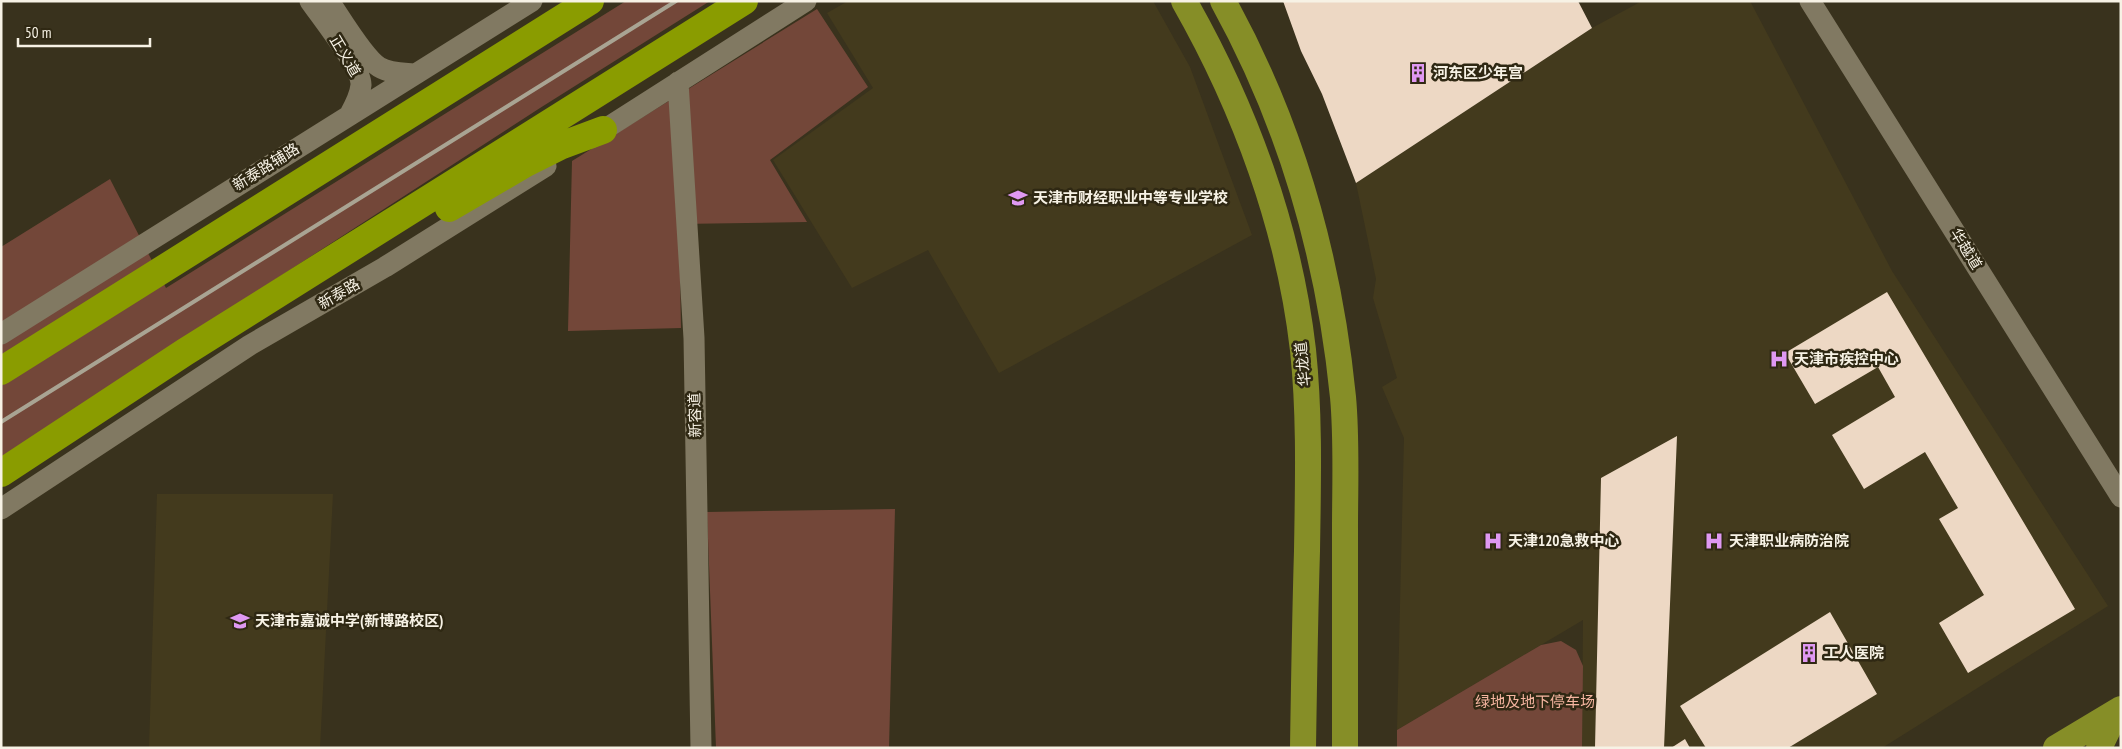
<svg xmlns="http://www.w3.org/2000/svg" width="2122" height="749" viewBox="0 0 2122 749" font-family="'PT Sans Narrow','Noto Sans SC',sans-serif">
<rect width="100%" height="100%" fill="#39321d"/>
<path fill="#433a1d" d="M 848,1 L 1153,1 L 1190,67 L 1252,235 L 999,373 L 928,250 L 852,288 L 773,160 L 873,88 L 827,13 Z
M 1642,1 L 1750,1 L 1892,271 L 2108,606 L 1882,748 L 1582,748 L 1583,620 L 1397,730 L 1404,438 L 1382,387 L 1397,378 L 1373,298 L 1376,279 L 1356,183 L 1592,28 Z
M 157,494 L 333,494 L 320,748 L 149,748 Z"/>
<path fill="#734739" d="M 626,1 L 710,1 L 540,108 L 1,457 L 1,247 L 110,179 L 166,288 Z
M 817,9 L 868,87 L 770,160 L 807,222 L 679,224 L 681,328 L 568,331 L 572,161 Z
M 895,509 L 889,748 L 716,748 L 707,512 Z
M 1561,641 L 1576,650 L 1583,666 L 1582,748 L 1397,748 L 1397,730 L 1541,645 Z"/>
<path fill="#edd8c4" d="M 1283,1 L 1578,1 L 1592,28 L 1356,183 L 1322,94 L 1301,51 Z
M 1887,292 L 2075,609 L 1968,673 L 1939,623 L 1984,595 L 1939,519 L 1958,508 L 1925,452 L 1864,489 L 1832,435 L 1895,397 L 1878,367 L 1815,404 L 1785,353 Z
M 1677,436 L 1664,748 L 1595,748 L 1601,478 Z
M 1830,612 L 1877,694 L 1788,748 L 1706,748 L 1680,706 Z
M 1685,739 L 1690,748 L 1671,748 Z"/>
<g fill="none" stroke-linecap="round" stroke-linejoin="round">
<path stroke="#817962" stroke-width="21" d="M 310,1 C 321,17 362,68 361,85 C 360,96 355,105 350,114
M 329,1 C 340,17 364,58 379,67 C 389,73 402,73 413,74
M 1810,1 L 2121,497
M 678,82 L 694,338 L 701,748
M 591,138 L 806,1
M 1,334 L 532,1
M 1,509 L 250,345 L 385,267 L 546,166"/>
<path stroke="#868e27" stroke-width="26" d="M 1184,1 C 1245,108 1289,228 1303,350 C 1310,417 1308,484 1307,551 C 1305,616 1304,682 1303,748
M 1223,1 C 1291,124 1329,257 1343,397 C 1347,440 1345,485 1345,528 C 1345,601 1345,674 1345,748
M 2056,748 L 2121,709
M 2099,748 L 2112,721 L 2120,713"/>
<path stroke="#8a9c00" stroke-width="28" d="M 449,208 L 526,163 L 560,146 L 603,130
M 1,371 L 590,1
M 1,473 L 185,352 L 744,1"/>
<path stroke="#a9a493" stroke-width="4" d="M 1,422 L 676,1"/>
</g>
<defs>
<g id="building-bare" transform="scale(1.5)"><path d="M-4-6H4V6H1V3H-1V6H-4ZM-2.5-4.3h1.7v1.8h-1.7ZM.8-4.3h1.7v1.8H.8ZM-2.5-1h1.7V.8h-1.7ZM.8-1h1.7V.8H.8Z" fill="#df98f2" stroke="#2f2813" stroke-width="2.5" paint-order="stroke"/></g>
<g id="school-bare" transform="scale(1.5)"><path d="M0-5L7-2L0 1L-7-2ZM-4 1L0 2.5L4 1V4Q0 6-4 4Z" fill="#df98f2" stroke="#2f2813" stroke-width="2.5" paint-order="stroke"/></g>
<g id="hospital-bare" transform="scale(1.5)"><path d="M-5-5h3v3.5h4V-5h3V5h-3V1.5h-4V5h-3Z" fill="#df98f2" stroke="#2f2813" stroke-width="2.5" paint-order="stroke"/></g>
</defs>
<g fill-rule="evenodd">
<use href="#building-bare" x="1418" y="73"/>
<use href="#school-bare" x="1018" y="198"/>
<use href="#hospital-bare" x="1779" y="359"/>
<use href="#hospital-bare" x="1493" y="541"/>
<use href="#hospital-bare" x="1714" y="541"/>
<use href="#school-bare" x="240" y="621"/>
<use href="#building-bare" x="1809" y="653"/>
</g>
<g text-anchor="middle" stroke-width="5" stroke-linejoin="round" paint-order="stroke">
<g font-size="15" fill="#f7f2e5" stroke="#2f2813">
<text transform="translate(345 56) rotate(59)" y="5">正义道</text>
<text transform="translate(266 167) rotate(-32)" y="5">新泰路辅路</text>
<text transform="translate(1966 249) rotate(58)" y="5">华越道</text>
<text transform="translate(339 294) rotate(-30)" y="5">新泰路</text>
<text transform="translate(1303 364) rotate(-96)" y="5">华龙道</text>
<text transform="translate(695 415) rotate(-91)" y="5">新容道</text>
</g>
<g font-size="15" font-weight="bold" fill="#f7f2e5" stroke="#2f2813" text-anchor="start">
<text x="1433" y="78">河东区少年宫</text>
<text x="1033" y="203">天津市财经职业中等专业学校</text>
<text x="1794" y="364">天津市疾控中心</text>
<text x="1508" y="546">天津120急救中心</text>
<text x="1729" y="546">天津职业病防治院</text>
<text x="255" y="626">天津市嘉诚中学(新博路校区)</text>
<text x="1824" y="658">工人医院</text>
</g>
<g font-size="15" fill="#f6b6a1" stroke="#2f2813">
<text x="1535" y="707">绿地及地下停车场</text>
</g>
</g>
<rect width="2122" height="749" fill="none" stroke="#f7f2e5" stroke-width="5"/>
<path d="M18 38v8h132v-8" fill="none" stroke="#f7f2e5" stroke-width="2.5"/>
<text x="25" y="38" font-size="15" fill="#f7f2e5" stroke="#2f2813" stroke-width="4" paint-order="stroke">50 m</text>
</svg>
